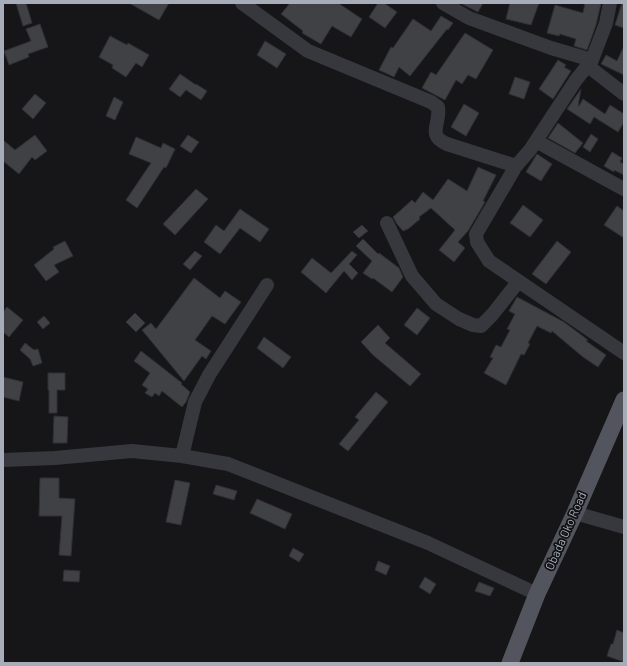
<svg xmlns="http://www.w3.org/2000/svg" width="627" height="666" viewBox="0 0 627 666" font-family="Barlow,sans-serif">
<rect width="100%" height="100%" fill="#161618"/>
<path fill="#404145" stroke="#303034" d="M 16,3 L 26,3 L 32,23 L 23,26 Z
M 129,3 L 169,3 L 159,20 Z
M 290,3 L 338,3 L 362,19 L 351,37 L 332,26 L 321,44 L 302,33 L 303,31 L 281,14 Z
M 378,3 L 384,3 L 397,12 L 385,28 L 369,17 Z
M 460,3 L 483,3 L 478,12 Z
M 510,3 L 539,3 L 531,25 L 506,19 Z
M 585,3 L 601,3 L 596,25 L 587,50 L 574,46 L 576,39 L 560,34 L 559,36 L 547,33 L 555,5 L 583,13 Z
M 622,3 L 624,3 L 624,28 L 615,25 Z
M 441,16 L 453,23 L 448,30 L 447,29 L 410,76 L 399,67 L 394,77 L 379,70 L 391,47 L 393,48 L 413,19 L 431,31 Z
M 40,24 L 48,47 L 28,54 L 29,57 L 9,65 L 4,51 L 31,41 L 26,29 Z
M 465,33 L 493,50 L 476,79 L 468,75 L 462,84 L 456,80 L 445,100 L 422,88 L 431,72 L 436,75 Z
M 110,36 L 127,45 L 128,43 L 149,55 L 142,67 L 136,63 L 126,77 L 112,68 L 113,65 L 99,57 Z
M 265,41 L 286,54 L 277,68 L 257,55 Z
M 624,46 L 624,75 L 601,64 L 606,55 L 617,61 Z
M 558,60 L 566,65 L 564,67 L 571,71 L 553,99 L 539,89 Z
M 180,74 L 196,85 L 196,84 L 207,91 L 201,100 L 186,90 L 180,97 L 169,89 Z
M 515,77 L 530,82 L 524,99 L 509,94 Z
M 581,89 L 578,106 L 579,106 L 583,99 L 605,114 L 610,105 L 624,114 L 624,122 L 618,132 L 594,117 L 590,124 L 567,109 Z
M 35,94 L 46,103 L 33,119 L 22,109 Z
M 114,97 L 123,102 L 115,120 L 106,116 Z
M 464,104 L 479,113 L 466,136 L 451,127 Z
M 558,123 L 583,143 L 575,153 L 548,138 Z
M 591,134 L 598,139 L 590,152 L 583,147 Z
M 35,135 L 47,151 L 35,160 L 32,157 L 19,174 L 3,161 L 3,140 L 15,150 Z
M 188,135 L 199,142 L 191,153 L 180,146 Z
M 136,137 L 161,148 L 163,143 L 175,149 L 166,168 L 164,167 L 137,208 L 126,200 L 151,163 L 129,154 Z
M 612,152 L 622,158 L 620,162 L 624,164 L 624,175 L 614,170 L 614,172 L 604,166 Z
M 537,154 L 552,164 L 541,181 L 526,172 Z
M 478,167 L 496,175 L 483,201 L 485,202 L 468,231 L 458,242 L 465,248 L 454,262 L 439,250 L 455,230 L 431,208 L 419,217 L 420,219 L 408,229 L 403,231 L 397,224 L 393,217 L 412,200 L 415,203 L 423,192 L 433,200 L 448,179 L 467,191 Z
M 196,189 L 208,199 L 175,235 L 163,224 Z
M 523,205 L 543,220 L 530,237 L 510,223 Z
M 617,206 L 624,211 L 624,238 L 604,225 Z
M 240,209 L 269,229 L 260,242 L 240,228 L 220,254 L 204,242 L 216,225 L 224,231 Z
M 362,225 L 368,231 L 359,238 L 353,232 Z
M 363,239 L 378,254 L 379,253 L 399,268 L 403,277 L 392,292 L 373,278 L 372,279 L 363,273 L 372,261 L 356,246 Z
M 65,241 L 73,256 L 54,265 L 59,272 L 46,281 L 34,265 L 54,249 L 53,247 Z
M 557,241 L 571,252 L 546,284 L 532,274 Z
M 195,251 L 202,256 L 190,270 L 183,264 Z
M 352,251 L 357,255 L 349,264 L 358,273 L 352,280 L 344,271 L 326,293 L 301,272 L 312,258 L 331,273 Z
M 194,278 L 220,298 L 225,291 L 241,302 L 225,324 L 212,316 L 195,340 L 211,351 L 206,359 L 202,356 L 184,381 L 142,330 L 151,323 L 156,329 Z
M 517,297 L 564,322 L 588,340 L 586,341 L 606,355 L 598,367 L 583,357 L 552,331 L 551,333 L 537,326 L 528,343 L 530,344 L 524,355 L 521,354 L 506,385 L 484,373 L 493,358 L 490,357 L 496,345 L 501,347 L 510,330 L 507,329 L 515,314 L 509,311 Z
M 7,307 L 23,320 L 9,337 L 3,332 L 3,312 Z
M 417,308 L 430,318 L 417,335 L 404,325 Z
M 135,313 L 145,323 L 136,332 L 126,322 Z
M 44,316 L 50,323 L 43,329 L 37,322 Z
M 378,325 L 390,338 L 385,343 L 421,374 L 410,386 L 373,355 L 361,342 Z
M 264,337 L 291,357 L 283,368 L 257,348 Z
M 25,343 L 34,350 L 38,349 L 42,363 L 33,366 L 30,359 L 20,350 Z
M 141,351 L 182,383 L 181,384 L 190,392 L 186,402 L 182,407 L 162,391 L 159,396 L 155,393 L 152,397 L 145,393 L 148,389 L 142,385 L 150,373 L 134,361 Z
M 48,373 L 65,373 L 65,390 L 57,390 L 57,413 L 49,413 L 49,390 L 48,390 Z
M 3,377 L 23,382 L 19,401 L 3,397 Z
M 376,392 L 388,402 L 348,451 L 339,444 L 359,420 L 355,417 Z
M 54,416 L 68,417 L 67,443 L 53,443 Z
M 40,478 L 59,478 L 59,498 L 75,499 L 71,556 L 59,555 L 62,516 L 39,516 Z
M 175,480 L 190,483 L 181,525 L 166,522 Z
M 216,485 L 237,491 L 234,500 L 213,494 Z
M 257,499 L 292,514 L 285,529 L 250,513 Z
M 293,548 L 304,554 L 299,562 L 289,556 Z
M 378,561 L 390,566 L 386,575 L 375,570 Z
M 64,570 L 80,571 L 79,582 L 63,581 Z
M 425,577 L 436,584 L 430,594 L 419,587 Z
M 479,582 L 494,588 L 490,596 L 475,591 Z
M 617,630 L 624,633 L 624,662 L 607,656 L 611,644 L 613,644 Z"/>
<g fill="none" stroke-linecap="round" stroke-linejoin="round">
<path stroke="#36383d" stroke-width="14" d="M 242,3 L 308,51 L 431,102 L 438,107 C 441,124 426,135 447,144 L 516,166
M 443,3 L 469,18 L 551,48 L 592,60
M 610,3 L 606,23 L 592,60 L 576,80 L 530,150 L 516,166 L 476,234 L 477,242 L 489,261 L 624,353
M 588,66 L 624,94
M 536,141 L 624,189
M 387,223 L 412,276 L 436,304 L 459,319 L 473,325 L 481,326 L 492,315 L 518,282
M 182,456 L 195,402 L 209,375 L 267,285
M 3,460 L 55,458 L 132,451 L 182,456 L 228,464 L 428,543 L 537,594
M 575,513 L 624,527"/>
<path stroke="#52555d" stroke-width="17" d="M 510,663 L 537,594 L 575,513 L 624,400"/>
</g>
<g text-anchor="middle" stroke-width="3.5" stroke-linejoin="round" paint-order="stroke">
<g font-size="12" fill="#a6adb9" stroke="#111113">
<text transform="translate(566 531) rotate(-66)" y="4">Obada Oko Road</text>
</g>
</g>
<rect width="627" height="666" fill="none" stroke="#a6adb9" stroke-width="8"/>
</svg>
